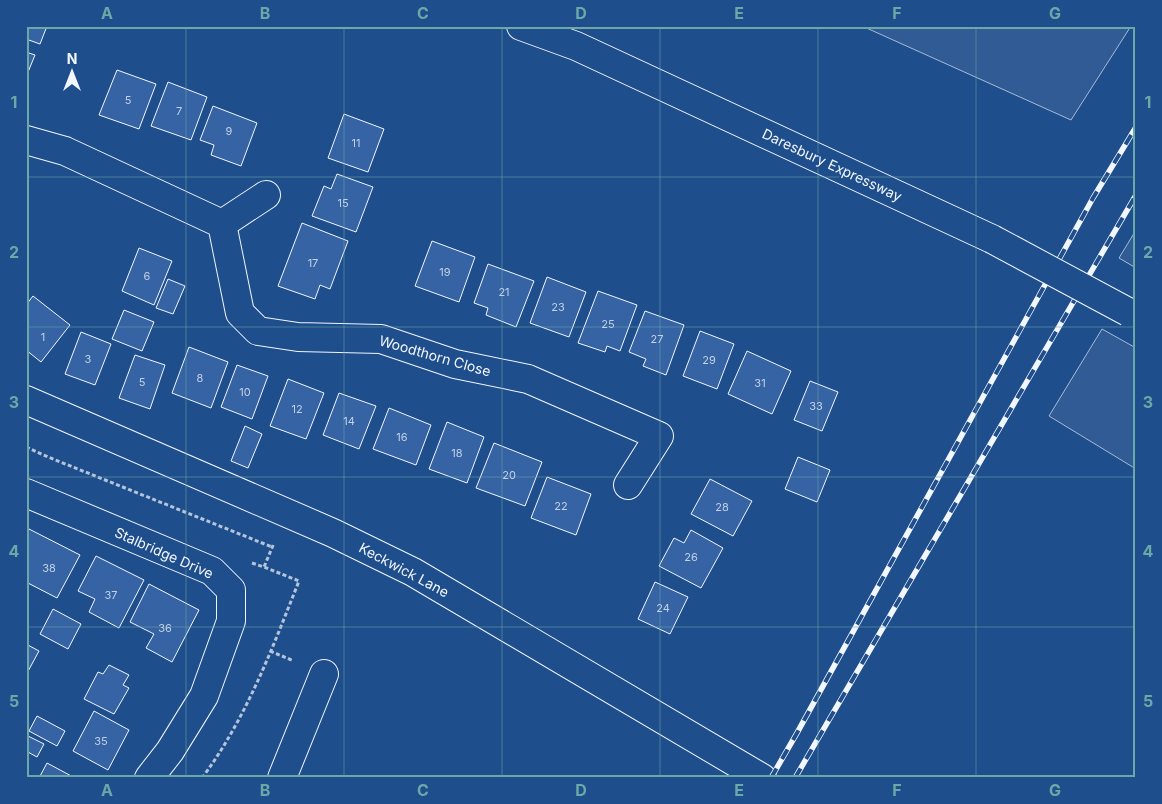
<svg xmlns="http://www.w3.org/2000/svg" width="1162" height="804" viewBox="0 0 1162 804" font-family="Inter,sans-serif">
<rect width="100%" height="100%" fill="#1f4e8c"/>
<path fill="#305b95" stroke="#a8bbd7" d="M 862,26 L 1131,26 L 1071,120 Z
M 1136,230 L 1136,268 L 1119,258 Z
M 1102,329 L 1136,348 L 1136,469 L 1049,416 Z"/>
<path fill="#3563a3" stroke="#f2f6ff" d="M 26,26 L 47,26 L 40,44 L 26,39 Z
M 26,52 L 35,55 L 26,77 Z
M 117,70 L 156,84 L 139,129 L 99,115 Z
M 168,82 L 207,97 L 191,140 L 151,126 Z
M 213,106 L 257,123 L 241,166 L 211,155 L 214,145 L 200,140 Z
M 344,114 L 384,129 L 368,172 L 328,158 Z
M 337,174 L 373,187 L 356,232 L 312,216 L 324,186 L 331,189 Z
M 302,223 L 348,241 L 330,289 L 320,285 L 315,299 L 278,286 Z
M 432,241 L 475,257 L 459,302 L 415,286 Z
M 139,248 L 172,261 L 154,305 L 122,291 Z
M 488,264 L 534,281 L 516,327 L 486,315 L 488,308 L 474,303 Z
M 547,277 L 586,292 L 569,337 L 530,323 Z
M 168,279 L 185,286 L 173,314 L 156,308 Z
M 598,291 L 637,305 L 620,351 L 607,346 L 605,352 L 578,343 Z
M 33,296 L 70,325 L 41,362 L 26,350 L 26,305 Z
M 124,310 L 154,322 L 142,351 L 112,339 Z
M 645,311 L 684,325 L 666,375 L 643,366 L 646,359 L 629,352 Z
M 700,331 L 734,344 L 717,389 L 683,376 Z
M 81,332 L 111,344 L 95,385 L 65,374 Z
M 189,347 L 228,362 L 211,408 L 172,393 Z
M 747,351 L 791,371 L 772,414 L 728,394 Z
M 135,355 L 165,365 L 150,409 L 119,398 Z
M 237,365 L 268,376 L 252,419 L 221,407 Z
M 288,379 L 324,393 L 306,439 L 270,426 Z
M 810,381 L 838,392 L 822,431 L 794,420 Z
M 339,393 L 376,406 L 359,449 L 323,435 Z
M 389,408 L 431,425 L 416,465 L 373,449 Z
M 447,422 L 484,437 L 467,483 L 429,469 Z
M 245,426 L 262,434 L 248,468 L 231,461 Z
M 494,443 L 542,462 L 525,506 L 476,488 Z
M 798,457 L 830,470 L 817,502 L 785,489 Z
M 547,477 L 591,494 L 576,535 L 531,518 Z
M 710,479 L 752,501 L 733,536 L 691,514 Z
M 29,529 L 80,555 L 57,598 L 26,582 L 26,535 Z
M 691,530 L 723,548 L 701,588 L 659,566 L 674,538 L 684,543 Z
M 96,556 L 144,580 L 119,628 L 89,612 L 95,599 L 78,591 Z
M 655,582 L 688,597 L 670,634 L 638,619 Z
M 149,584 L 199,610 L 172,662 L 146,648 L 154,634 L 130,622 Z
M 53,609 L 81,624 L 68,649 L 40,634 Z
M 26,644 L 39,651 L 26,675 Z
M 109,665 L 129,675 L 123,685 L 129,688 L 114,714 L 84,699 L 98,672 L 103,674 Z
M 94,711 L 129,730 L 108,770 L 73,751 Z
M 37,716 L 65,731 L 57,746 L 29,731 Z
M 26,735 L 44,744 L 37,757 L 26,751 Z
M 47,763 L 75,778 L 39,778 Z"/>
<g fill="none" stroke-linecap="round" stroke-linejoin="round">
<g stroke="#f2f6ff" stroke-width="30">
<path id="minor" d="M 26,140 L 65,151 L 222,224 L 240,313 L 258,331 L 298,337 L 381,339 L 455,364 L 528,379 L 659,436 L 628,485
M 222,224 L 266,195
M 26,400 L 333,533 L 413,572 L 762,778
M 26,493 L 212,571 L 231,590 L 231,621 L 204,696 L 170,751 L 149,778
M 282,778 L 324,674"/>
</g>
<g stroke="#f2f6ff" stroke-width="30">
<path id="primary" d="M 521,26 L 576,46 L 992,239"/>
</g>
<path stroke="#b3c4dc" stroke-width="3" stroke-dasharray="4 2.5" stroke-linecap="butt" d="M 26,447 L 48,457 L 272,547
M 252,563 L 264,567 L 274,543
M 270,651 L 294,661
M 202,778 C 246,719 272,649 299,581 L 264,567"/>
<use href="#minor" stroke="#1f4e8c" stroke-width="28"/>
<use href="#primary" stroke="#1f4e8c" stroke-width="28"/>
<g stroke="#f2f6ff" stroke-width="5.5">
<path id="rail" d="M 771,778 L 797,733 L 1093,198 L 1136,127
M 795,778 L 1136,195"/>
</g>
<use href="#rail" stroke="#1f4e8c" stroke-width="4" stroke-dasharray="11" stroke-linecap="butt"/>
<g stroke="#f2f6ff" stroke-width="30" stroke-linecap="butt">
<path id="primary-bridge" d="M 992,239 L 1128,312"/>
</g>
<use href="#primary-bridge" stroke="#1f4e8c" stroke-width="28"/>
</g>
<path fill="none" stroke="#6aa9a8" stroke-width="1" stroke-opacity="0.55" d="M 186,26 L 186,778M 344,26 L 344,778M 502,26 L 502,778M 660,26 L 660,778M 818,26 L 818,778M 976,26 L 976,778M 26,177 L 1136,177M 26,327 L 1136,327M 26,477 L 1136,477M 26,627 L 1136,627"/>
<g text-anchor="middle" stroke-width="4" stroke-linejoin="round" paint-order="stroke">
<g font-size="11" fill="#c3d1e8">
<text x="128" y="104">5</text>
<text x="179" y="115">7</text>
<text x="229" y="135">9</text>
<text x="356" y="147">11</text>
<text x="343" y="207">15</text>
<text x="313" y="267">17</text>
<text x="445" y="276">19</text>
<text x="147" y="280">6</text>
<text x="504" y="296">21</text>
<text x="558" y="311">23</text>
<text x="608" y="328">25</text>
<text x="43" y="341">1</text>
<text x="657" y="343">27</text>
<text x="88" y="363">3</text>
<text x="709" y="364">29</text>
<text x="200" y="382">8</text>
<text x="142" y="386">5</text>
<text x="760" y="387">31</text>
<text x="245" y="396">10</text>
<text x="816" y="410">33</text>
<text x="297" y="413">12</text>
<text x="349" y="425">14</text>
<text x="402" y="441">16</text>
<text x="457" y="457">18</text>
<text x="509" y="479">20</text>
<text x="561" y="510">22</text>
<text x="722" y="511">28</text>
<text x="691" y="561">26</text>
<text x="49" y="572">38</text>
<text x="111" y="599">37</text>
<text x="663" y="612">24</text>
<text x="165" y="632">36</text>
<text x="101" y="745">35</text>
</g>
<g font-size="14" fill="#f2f6ff" stroke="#1f4e8c">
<text transform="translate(832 165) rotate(25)" y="5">Daresbury Expressway</text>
<text transform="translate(435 356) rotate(16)" y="5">Woodthorn Close</text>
<text transform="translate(164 553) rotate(24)" y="5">Stalbridge Drive</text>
<text transform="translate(404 570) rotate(28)" y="5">Keckwick Lane</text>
</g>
</g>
<rect width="1162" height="804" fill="none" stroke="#1f4e8c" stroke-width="55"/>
<g transform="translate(72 72)" stroke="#1f4e8c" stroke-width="4" paint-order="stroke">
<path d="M0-4L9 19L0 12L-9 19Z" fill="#f2f6ff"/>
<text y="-8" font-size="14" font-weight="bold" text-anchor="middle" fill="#f2f6ff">N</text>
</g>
<rect x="28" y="28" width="1106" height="748" fill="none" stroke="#6aa9a8" stroke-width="2"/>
<g font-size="16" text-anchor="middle" font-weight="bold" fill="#6aa9a8">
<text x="107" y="19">A</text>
<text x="265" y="19">B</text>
<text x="423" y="19">C</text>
<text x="581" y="19">D</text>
<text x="739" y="19">E</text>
<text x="897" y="19">F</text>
<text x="1055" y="19">G</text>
<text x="14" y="108">1</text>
<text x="1148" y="108">1</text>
<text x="14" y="258">2</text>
<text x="1148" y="258">2</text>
<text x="14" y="408">3</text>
<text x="1148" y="408">3</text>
<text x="14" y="557">4</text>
<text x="1148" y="557">4</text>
<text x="14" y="707">5</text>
<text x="1148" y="707">5</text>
<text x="107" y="796">A</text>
<text x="265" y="796">B</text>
<text x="423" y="796">C</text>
<text x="581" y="796">D</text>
<text x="739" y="796">E</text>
<text x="897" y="796">F</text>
<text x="1055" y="796">G</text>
</g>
</svg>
